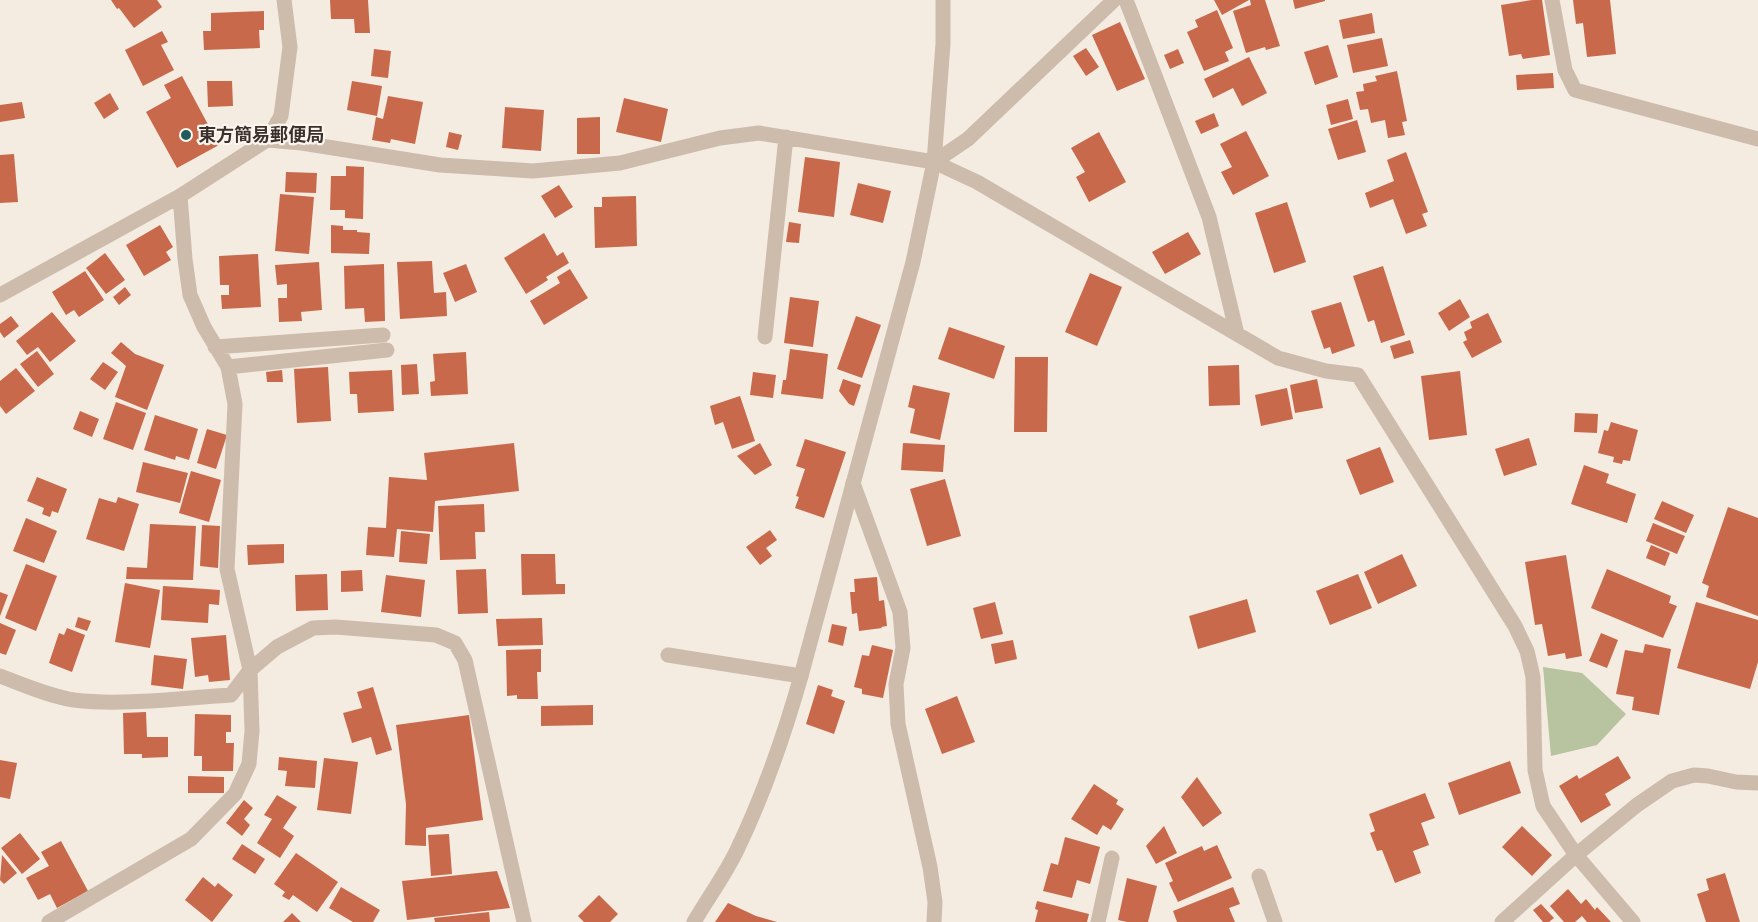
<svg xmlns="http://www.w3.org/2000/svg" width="1758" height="922" viewBox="0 0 1758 922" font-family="'Golos Text','Noto Sans JP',sans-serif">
<rect width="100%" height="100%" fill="#f4ebe1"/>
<path fill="#b8c4a0" d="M 1543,667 L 1582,673 L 1626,714 L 1597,745 L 1551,756 Z"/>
<path fill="#c8694b" d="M 111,0 L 157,0 L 162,7 L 134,28 L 119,8 L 117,9 Z
M 330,0 L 368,0 L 370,33 L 355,33 L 354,19 L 331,19 Z
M 1214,0 L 1249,0 L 1222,15 Z
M 1250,0 L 1265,0 L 1280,46 L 1266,50 L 1265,47 L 1246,53 L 1233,11 L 1251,5 Z
M 1293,0 L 1325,0 L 1325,1 L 1295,9 Z
M 1532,0 L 1542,0 L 1550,55 L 1523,59 L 1521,54 L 1509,56 L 1501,5 Z
M 1573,0 L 1610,0 L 1616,54 L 1587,57 L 1583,23 L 1576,24 Z
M 1217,10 L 1233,48 L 1225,52 L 1229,61 L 1204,71 L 1187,32 L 1198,27 L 1195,20 Z
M 264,11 L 264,30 L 259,30 L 260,48 L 204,50 L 203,31 L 211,31 L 211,13 Z
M 1372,13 L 1375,33 L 1343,39 L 1339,20 Z
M 1120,22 L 1145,79 L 1117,91 L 1092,35 Z
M 162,31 L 168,42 L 161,45 L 174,70 L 143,86 L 125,50 Z
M 1382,38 L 1388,66 L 1353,73 L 1347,45 Z
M 1328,45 L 1338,77 L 1315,85 L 1304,52 Z
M 1086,48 L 1099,67 L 1086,76 L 1073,56 Z
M 374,49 L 391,51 L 388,78 L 371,76 Z
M 1178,49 L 1184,63 L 1170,69 L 1164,55 Z
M 1249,57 L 1267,93 L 1242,106 L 1233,88 L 1213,98 L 1204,79 Z
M 1397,71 L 1407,121 L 1402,122 L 1405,135 L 1388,138 L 1385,120 L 1371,123 L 1368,109 L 1360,110 L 1356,92 L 1364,91 L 1363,84 L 1377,81 L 1375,76 Z
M 1553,73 L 1554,88 L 1517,90 L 1516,75 Z
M 182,76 L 219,145 L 177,168 L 146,112 L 171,98 L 164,85 Z
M 207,81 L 232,81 L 233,106 L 208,107 Z
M 352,81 L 382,86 L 377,116 L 347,110 Z
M 110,93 L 119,109 L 104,119 L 94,103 Z
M 388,96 L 423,102 L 415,144 L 391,139 L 390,143 L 372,140 L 376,117 L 383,119 Z
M 624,98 L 668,109 L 661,142 L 616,132 Z
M 1348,99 L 1353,119 L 1331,125 L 1326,105 Z
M 22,102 L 25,118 L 0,122 L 0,105 Z
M 505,107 L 544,110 L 541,151 L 502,148 Z
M 1214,113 L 1219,126 L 1201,134 L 1195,121 Z
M 600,117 L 600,154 L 577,154 L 577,118 Z
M 1357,120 L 1366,152 L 1338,160 L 1328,129 Z
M 1246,131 L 1269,176 L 1233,195 L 1221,172 L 1232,167 L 1220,144 Z
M 449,132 L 462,135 L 458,150 L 446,147 Z
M 1099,132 L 1126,182 L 1089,202 L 1076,177 L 1085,172 L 1071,148 Z
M 1406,152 L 1428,212 L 1422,214 L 1427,226 L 1406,234 L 1393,199 L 1370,208 L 1365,193 L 1394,181 L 1387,160 Z
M 14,154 L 18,202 L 0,203 L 0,155 Z
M 805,157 L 840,162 L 834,217 L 798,212 Z
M 346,166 L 364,167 L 363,219 L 345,218 L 345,210 L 330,210 L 331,176 L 346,176 Z
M 286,172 L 317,173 L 316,193 L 285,192 Z
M 858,183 L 891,191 L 883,223 L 850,215 Z
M 559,185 L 573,207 L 555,218 L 541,196 Z
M 280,194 L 314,197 L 309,254 L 275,251 Z
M 636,196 L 637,246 L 595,248 L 594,207 L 602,207 L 602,197 Z
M 1287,202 L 1306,262 L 1274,273 L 1255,213 Z
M 789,222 L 801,224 L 799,243 L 786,242 Z
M 160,225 L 173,247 L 166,252 L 171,260 L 144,276 L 126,245 Z
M 331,225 L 343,226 L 343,230 L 357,230 L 357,232 L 370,233 L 369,254 L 331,253 Z
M 1188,232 L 1201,254 L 1165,274 L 1152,252 Z
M 544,233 L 557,256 L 563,252 L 569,263 L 546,277 L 548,280 L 526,294 L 504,258 Z
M 105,253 L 125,280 L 106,294 L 86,268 Z
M 258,254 L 261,307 L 222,309 L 221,295 L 229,295 L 229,285 L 220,285 L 219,256 Z
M 432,261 L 434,293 L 446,292 L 447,316 L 400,319 L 397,262 Z
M 319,262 L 322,310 L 301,312 L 302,321 L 279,322 L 278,298 L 287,298 L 287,284 L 277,285 L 275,265 Z
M 384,264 L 385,321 L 365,322 L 364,308 L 345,309 L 344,266 Z
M 466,264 L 477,292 L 455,302 L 443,273 Z
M 1383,266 L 1405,335 L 1381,343 L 1374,320 L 1368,322 L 1353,276 Z
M 570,269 L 588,298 L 544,325 L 530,301 L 560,283 L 557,277 Z
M 85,271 L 104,300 L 79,317 L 74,310 L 66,315 L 52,292 Z
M 1090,273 L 1122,287 L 1097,346 L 1065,332 Z
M 125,287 L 131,295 L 119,305 L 113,297 Z
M 790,297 L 819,301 L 813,347 L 784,343 Z
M 1460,299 L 1470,317 L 1449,331 L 1438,313 Z
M 1341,302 L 1355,346 L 1332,354 L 1330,347 L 1324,349 L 1311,311 Z
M 52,312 L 76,341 L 50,362 L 38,347 L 27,355 L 16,341 Z
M 1488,313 L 1502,342 L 1472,358 L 1463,342 L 1467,340 L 1464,332 L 1472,328 L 1470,322 Z
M 11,316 L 19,326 L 4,338 L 0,332 L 0,324 Z
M 856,316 L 881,325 L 862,378 L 837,369 Z
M 949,327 L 1005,346 L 994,379 L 938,359 Z
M 1410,340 L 1414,353 L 1394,359 L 1390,346 Z
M 121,342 L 135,354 L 164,365 L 147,410 L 115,397 L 126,366 L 111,353 Z
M 790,349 L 828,354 L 823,399 L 781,394 L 783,380 L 786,380 Z
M 37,351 L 54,374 L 38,387 L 20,364 Z
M 466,352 L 468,394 L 431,396 L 430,382 L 435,381 L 433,354 Z
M 1015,357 L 1048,357 L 1047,432 L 1014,432 Z
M 103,362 L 118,372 L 105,390 L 90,379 Z
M 417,364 L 419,394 L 402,395 L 401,365 Z
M 1239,365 L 1240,405 L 1209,406 L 1208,366 Z
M 328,367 L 331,421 L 297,423 L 294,369 Z
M 16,368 L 35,391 L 6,414 L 0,406 L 0,381 Z
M 282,370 L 283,382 L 267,382 L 266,372 Z
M 392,370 L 394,411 L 358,413 L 357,394 L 350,394 L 349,372 Z
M 1460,371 L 1467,435 L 1429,440 L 1421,376 Z
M 753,372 L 776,375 L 773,398 L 750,395 Z
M 843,379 L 861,385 L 854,406 L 849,404 L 839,391 Z
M 1317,379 L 1323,408 L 1295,413 L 1290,385 Z
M 913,385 L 950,393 L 940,440 L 910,433 L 915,409 L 908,407 Z
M 1287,388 L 1293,419 L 1261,426 L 1255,395 Z
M 740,396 L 755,441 L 732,449 L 723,422 L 715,425 L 710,406 Z
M 116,402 L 146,413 L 133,450 L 103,439 Z
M 80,411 L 99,419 L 92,437 L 73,429 Z
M 1575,413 L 1598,414 L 1597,433 L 1574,432 Z
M 155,415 L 198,429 L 189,460 L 176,456 L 175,460 L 144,450 Z
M 1611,422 L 1638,430 L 1630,461 L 1623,460 L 1622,464 L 1613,462 L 1614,457 L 1598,453 L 1604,430 L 1608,431 Z
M 207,429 L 227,435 L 216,469 L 197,463 Z
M 1529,438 L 1537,465 L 1504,476 L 1495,449 Z
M 805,439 L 846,452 L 824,518 L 795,508 L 799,497 L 796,496 L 805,469 L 796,466 Z
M 514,443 L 519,491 L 435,501 L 433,532 L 397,529 L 394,557 L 366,555 L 368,527 L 386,528 L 389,477 L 427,480 L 424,453 Z
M 760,443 L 772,465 L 755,475 L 737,456 Z
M 903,443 L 945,445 L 943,472 L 901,470 Z
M 1380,447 L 1394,482 L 1360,495 L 1346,460 Z
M 143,462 L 188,473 L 180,503 L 136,492 Z
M 1584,465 L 1609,474 L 1606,483 L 1636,494 L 1627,523 L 1571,504 Z
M 191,471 L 221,480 L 209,522 L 179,513 Z
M 37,477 L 67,489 L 58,513 L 52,511 L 50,517 L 42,514 L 44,508 L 27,501 Z
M 945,479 L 961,536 L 927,546 L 910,489 Z
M 118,497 L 139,504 L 124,551 L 86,539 L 99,498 L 116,503 Z
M 1662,501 L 1694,515 L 1686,533 L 1654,519 Z
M 484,504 L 485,532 L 475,532 L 476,559 L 440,560 L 438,506 Z
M 1728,507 L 1758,518 L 1758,616 L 1706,597 L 1709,586 L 1702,583 Z
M 26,518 L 57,531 L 44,563 L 13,551 Z
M 1653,523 L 1685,536 L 1677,554 L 1646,541 Z
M 150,524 L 196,526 L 193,580 L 126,579 L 127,567 L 147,568 Z
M 202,525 L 220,526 L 218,568 L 200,566 Z
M 770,530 L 777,540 L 766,548 L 772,556 L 760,565 L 746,547 Z
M 401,531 L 430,534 L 427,564 L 399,562 Z
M 284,544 L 284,563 L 248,565 L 247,545 Z
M 1651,545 L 1670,553 L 1665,566 L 1646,558 Z
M 521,554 L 555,554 L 556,584 L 565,584 L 565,594 L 522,595 Z
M 1402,554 L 1417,586 L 1378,604 L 1364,572 Z
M 1566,555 L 1582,656 L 1566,659 L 1565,653 L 1548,656 L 1542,624 L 1535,625 L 1525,562 Z
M 26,564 L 57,576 L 36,631 L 5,618 Z
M 486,569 L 488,613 L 458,614 L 456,570 Z
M 1607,569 L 1671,596 L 1669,603 L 1677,606 L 1663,638 L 1591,608 Z
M 362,570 L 363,591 L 341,592 L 341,571 Z
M 327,574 L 328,610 L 296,611 L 295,575 Z
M 1358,574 L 1372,608 L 1330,625 L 1316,591 Z
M 386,575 L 425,580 L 421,617 L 381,612 Z
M 877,577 L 879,601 L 884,600 L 887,626 L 881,627 L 882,628 L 859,631 L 857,613 L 852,614 L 850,592 L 855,592 L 854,579 Z
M 125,583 L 160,590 L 150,648 L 115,642 Z
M 163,586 L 220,590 L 219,605 L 209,604 L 208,623 L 161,620 Z
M 0,592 L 8,595 L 0,616 Z
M 1247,599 L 1256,632 L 1198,649 L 1189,616 Z
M 995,602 L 1003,634 L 981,639 L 973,608 Z
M 1696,602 L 1758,620 L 1758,662 L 1750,689 L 1677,668 Z
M 78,617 L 91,621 L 87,631 L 75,627 Z
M 542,618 L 543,645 L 498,646 L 496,619 Z
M 0,623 L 16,630 L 6,655 L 0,653 Z
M 832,624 L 847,627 L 843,646 L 828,642 Z
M 67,628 L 85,635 L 72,672 L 49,663 L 59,633 L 64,635 Z
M 1601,633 L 1618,640 L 1607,668 L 1589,661 Z
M 226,635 L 230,680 L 209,682 L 208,675 L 195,677 L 191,638 Z
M 1013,640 L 1017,659 L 995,664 L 991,644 Z
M 1645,644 L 1671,649 L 1659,715 L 1632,710 L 1634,697 L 1616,694 L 1625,650 L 1643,653 Z
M 872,645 L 893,650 L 883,698 L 862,694 L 862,689 L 854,687 L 862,655 L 869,656 Z
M 541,649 L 541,672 L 537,672 L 538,699 L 517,699 L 517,695 L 507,696 L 506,650 Z
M 154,655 L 187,659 L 183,689 L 151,685 Z
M 818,685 L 833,690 L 831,696 L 845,701 L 834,734 L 806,724 Z
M 373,687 L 392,750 L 376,755 L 371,737 L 352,743 L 343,713 L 362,708 L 357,692 Z
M 957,696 L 975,742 L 942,754 L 925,709 Z
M 593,705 L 593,725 L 541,726 L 541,706 Z
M 146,712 L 147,737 L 168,737 L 168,757 L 142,758 L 142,754 L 124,754 L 123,713 Z
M 195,714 L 231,715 L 231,732 L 226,732 L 226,743 L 234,743 L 233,771 L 202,771 L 202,756 L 194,756 Z
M 469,715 L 483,820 L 426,828 L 426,846 L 405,845 L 406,804 L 396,725 Z
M 1618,756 L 1631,778 L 1605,794 L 1611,805 L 1581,823 L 1559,786 L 1577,775 L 1579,779 Z
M 279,757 L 317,761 L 315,788 L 285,786 L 287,771 L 278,770 Z
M 324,758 L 358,762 L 351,814 L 317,810 Z
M 0,760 L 17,763 L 10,799 L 0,797 Z
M 1510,761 L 1521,793 L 1459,815 L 1448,783 Z
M 188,776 L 224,777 L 224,793 L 188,793 Z
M 1197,777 L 1222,813 L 1203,827 L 1181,797 Z
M 1094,784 L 1118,800 L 1116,804 L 1124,809 L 1111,830 L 1103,825 L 1097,835 L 1071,819 Z
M 1425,793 L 1435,818 L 1421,823 L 1429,845 L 1413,851 L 1421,873 L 1395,883 L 1382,850 L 1377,851 L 1370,833 L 1375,831 L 1369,814 Z
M 277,795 L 297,807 L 283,828 L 294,836 L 280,858 L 257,843 L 272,819 L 264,815 Z
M 244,800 L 253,808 L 244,819 L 250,825 L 242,836 L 226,823 Z
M 1164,826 L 1177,853 L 1156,864 L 1146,846 Z
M 1522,826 L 1552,855 L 1532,876 L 1502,847 Z
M 20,833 L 40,859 L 22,874 L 1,848 Z
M 449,834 L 452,874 L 431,876 L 428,835 Z
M 1065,837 L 1100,847 L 1090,884 L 1077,880 L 1072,898 L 1043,891 L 1051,863 L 1058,865 Z
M 61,841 L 88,891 L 57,908 L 50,894 L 38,900 L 26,878 L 49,866 L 41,852 Z
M 242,844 L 265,859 L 255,874 L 232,859 Z
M 1217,845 L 1232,878 L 1178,902 L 1169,883 L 1173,881 L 1165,863 L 1202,846 L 1204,851 Z
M 296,853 L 338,882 L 317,912 L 293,895 L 289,900 L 282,896 L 285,892 L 274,884 Z
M 2,855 L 17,873 L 4,884 L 0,880 Z
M 497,871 L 510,908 L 407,920 L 402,881 Z
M 1725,873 L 1740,922 L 1706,922 L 1697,894 L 1709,890 L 1706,879 Z
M 203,877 L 215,887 L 218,883 L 233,895 L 212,922 L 185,900 Z
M 1127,878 L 1157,886 L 1148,922 L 1127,922 L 1118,920 Z
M 341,887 L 380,910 L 373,922 L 353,922 L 329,908 Z
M 1233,887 L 1240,904 L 1229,908 L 1235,922 L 1177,922 L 1173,911 Z
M 1568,889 L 1581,904 L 1586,899 L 1595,910 L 1597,907 L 1611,922 L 1587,922 L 1582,916 L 1575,922 L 1564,922 L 1550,906 Z
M 599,895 L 618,914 L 610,922 L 584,922 L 578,916 Z
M 1037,901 L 1089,914 L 1087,922 L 1035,922 L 1038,910 L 1035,909 Z
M 728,903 L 756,916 L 777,922 L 715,922 Z
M 1541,904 L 1554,918 L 1549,922 L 1543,922 L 1533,910 Z
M 489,912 L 490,922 L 435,922 L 434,918 Z
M 292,913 L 301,922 L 283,922 Z"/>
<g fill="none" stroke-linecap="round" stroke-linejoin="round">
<path stroke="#cdbbac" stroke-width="15" d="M 1126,0 L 1209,217 L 1237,334
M 1552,0 L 1565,70 L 1575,90 L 1758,139
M 267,140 L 302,143 L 440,165 L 533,171 L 620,163 L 720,138 L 759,133 L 934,162 L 977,182 L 1278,358 L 1326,371 L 1358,375 L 1515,626 L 1527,651 L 1533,677 L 1535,770 L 1543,806 L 1576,855 L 1633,922
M 934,162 L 968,139 L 1114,0
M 0,295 L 180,196 L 267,140 L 281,116 L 290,47 L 284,0
M 765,337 L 786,137
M 215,347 L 383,335
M 228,367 L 387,350
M 853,483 L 900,612 L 903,648 L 896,684 L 898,724 L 930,867 L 935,902 L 934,922
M 668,655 L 801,676
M 0,676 C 24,685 49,696 74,700 C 121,706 182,698 231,695 L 250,670 L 277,647 L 313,628 L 336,627 L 436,635 L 455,643 L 465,660 L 524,922
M 1259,876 L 1275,922
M 49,922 L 191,839 L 235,794 L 249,764 L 252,731 L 250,670 L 227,569 L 235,404 L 228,367 L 204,327 L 190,295 L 185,259 L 180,196
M 1098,922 L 1112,858
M 1502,922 L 1576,855 L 1637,805 L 1672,781 L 1694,775 L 1708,776 L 1736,782 L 1758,783"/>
<path stroke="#cdbbac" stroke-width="15" d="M 694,922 C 708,898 725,875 737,850 C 764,794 784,736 801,676 L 913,262 L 934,162 L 943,44 L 943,0"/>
</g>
<circle fill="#1f5a5e" stroke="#fbf5ee" stroke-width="2" cx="186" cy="135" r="6"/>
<g text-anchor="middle" stroke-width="4.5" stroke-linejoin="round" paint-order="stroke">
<g font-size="18" font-weight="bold" fill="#3b302b" stroke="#fbf5ee" text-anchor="start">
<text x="198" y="141">東方簡易郵便局</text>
</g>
</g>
</svg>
